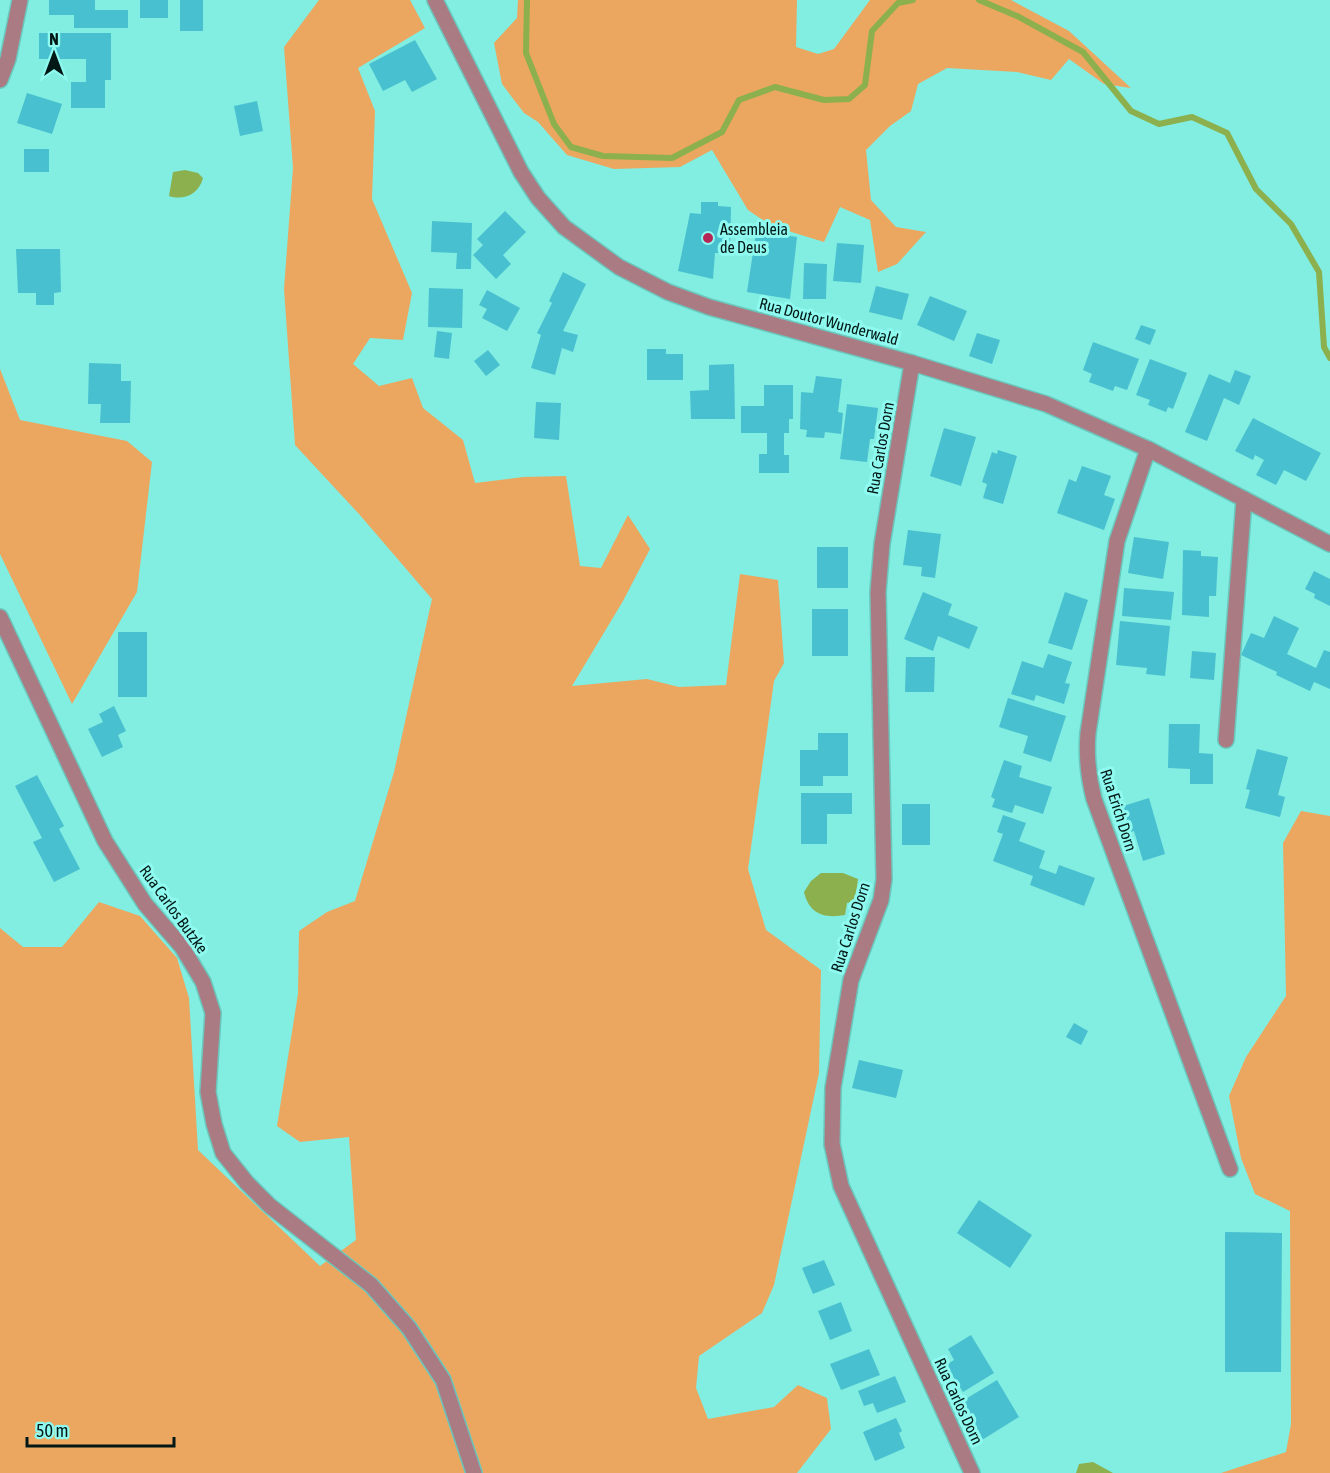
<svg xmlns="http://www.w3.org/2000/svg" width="1330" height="1473" viewBox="0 0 1330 1473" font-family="'Asap Condensed',sans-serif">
<rect width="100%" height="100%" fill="#82ede1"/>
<path fill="#eba75f" d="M 319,0 L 410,0 L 425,28 L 358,68 L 375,111 L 372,199 L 412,293 L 403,340 L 370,338 L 353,364 L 379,386 L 412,378 L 423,408 L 463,440 L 475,483 L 523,477 L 566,476 L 580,566 L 601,568 L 628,515 L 650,549 L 623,601 L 572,686 L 647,679 L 679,687 L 726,685 L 740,574 L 778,580 L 784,663 L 774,681 L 748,869 L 766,930 L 821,970 L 819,1073 L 774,1285 L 762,1313 L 699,1356 L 696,1388 L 708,1419 L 774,1407 L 798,1385 L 827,1398 L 831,1429 L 797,1473 L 0,1473 L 0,928 L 23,947 L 62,947 L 99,902 L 140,916 L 177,958 L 189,998 L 198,1150 L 320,1266 L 356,1240 L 349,1137 L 300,1142 L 277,1126 L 298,994 L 299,931 L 327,912 L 355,901 L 394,772 L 432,599 L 359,514 L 295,445 L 284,289 L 293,168 L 284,47 Z
M 518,0 L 797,0 L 796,47 L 818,54 L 834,49 L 870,0 L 1011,0 L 1069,31 L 1131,88 L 1104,84 L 1069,59 L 1051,80 L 1017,72 L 947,68 L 918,84 L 911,111 L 890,126 L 866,150 L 871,200 L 896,227 L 926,232 L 897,264 L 878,272 L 870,220 L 840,207 L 824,242 L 772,226 L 748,210 L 712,150 L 680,167 L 614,169 L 567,155 L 538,122 L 524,113 L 502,84 L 494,43 L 517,18 Z
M 0,369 L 20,420 L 127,441 L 152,462 L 137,592 L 72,704 L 0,554 Z
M 1301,811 L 1330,816 L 1330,1473 L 1221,1473 L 1286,1452 L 1291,1424 L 1290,1211 L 1255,1194 L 1241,1158 L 1229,1096 L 1246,1057 L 1286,996 L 1283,843 Z"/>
<path fill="#8cb04d" d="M 185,170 L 198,173 L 203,178 C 199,194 184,201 169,196 L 173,172 Z
M 821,873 L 843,873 L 858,879 L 855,901 L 847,903 L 845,915 C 823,919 809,913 804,892 L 811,881 Z
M 1093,1462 L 1113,1473 L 1076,1473 L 1079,1464 Z"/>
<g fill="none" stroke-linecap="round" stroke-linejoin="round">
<path stroke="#8cb04d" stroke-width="6" d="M 527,0 L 526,53 L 554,124 L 571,147 L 603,156 L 672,158 L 722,132 L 739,100 L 775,87 L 824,100 L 849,99 L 865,85 L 872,31 L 898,3 L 913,0
M 979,0 L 1017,16 L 1083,52 L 1131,111 L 1159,124 L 1192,117 L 1227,133 L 1256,189 L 1291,224 L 1319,272 L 1324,347 L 1330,358"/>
</g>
<path fill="#49c0cf" d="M 49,0 L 95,0 L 95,10 L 128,10 L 128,28 L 74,28 L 74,15 L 49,15 Z
M 140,0 L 168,0 L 168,18 L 140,18 Z
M 180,0 L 203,0 L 203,31 L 180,31 Z
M 39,33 L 111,33 L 111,80 L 105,80 L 105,108 L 71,108 L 71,82 L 86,82 L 86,59 L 39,59 Z
M 415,40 L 437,79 L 412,92 L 405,80 L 383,91 L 369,64 Z
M 27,93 L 62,104 L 52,134 L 17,123 Z
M 257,101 L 263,131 L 240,136 L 234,106 Z
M 24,149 L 49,149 L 49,172 L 24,172 Z
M 701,202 L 718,202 L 718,206 L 731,207 L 730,253 L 715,253 L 713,279 L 678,271 L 690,213 L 701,214 Z
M 505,211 L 526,232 L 503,255 L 511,264 L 496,279 L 473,255 L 483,245 L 477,239 Z
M 432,221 L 472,223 L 471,269 L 456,269 L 457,253 L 431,252 Z
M 757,226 L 778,229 L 777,234 L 797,237 L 790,299 L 747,292 Z
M 837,243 L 864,245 L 861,283 L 833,281 Z
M 16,249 L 60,249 L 61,292 L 54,293 L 54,305 L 36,305 L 36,293 L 18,293 Z
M 804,263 L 827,264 L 826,299 L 803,299 Z
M 563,272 L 586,284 L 563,331 L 578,335 L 573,352 L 562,348 L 555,375 L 531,368 L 541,335 L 537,333 L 552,303 L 549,301 Z
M 876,286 L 909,294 L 902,320 L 869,312 Z
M 429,288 L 463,289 L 462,328 L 428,327 Z
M 487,290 L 520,308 L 507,331 L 482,318 L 487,309 L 479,305 Z
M 930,296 L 967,311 L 954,341 L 917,325 Z
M 1141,325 L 1156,330 L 1150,345 L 1135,339 Z
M 437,331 L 452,333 L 449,359 L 434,357 Z
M 977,333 L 1000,340 L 992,364 L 969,356 Z
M 1093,342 L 1139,359 L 1127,390 L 1115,386 L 1113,391 L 1089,382 L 1092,374 L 1083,370 Z
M 647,349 L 666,349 L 666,354 L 683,354 L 683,380 L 647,380 Z
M 488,350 L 500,365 L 486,376 L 474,361 Z
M 1150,359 L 1187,373 L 1173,409 L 1168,407 L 1166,412 L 1148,405 L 1150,400 L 1136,395 Z
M 89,363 L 121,364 L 121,381 L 131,381 L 130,423 L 100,423 L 101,404 L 88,404 Z
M 734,364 L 735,419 L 691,419 L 690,391 L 709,390 L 709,365 Z
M 1235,370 L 1251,376 L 1239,405 L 1224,398 L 1207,441 L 1185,432 L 1209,374 L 1230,383 Z
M 816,376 L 842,379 L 838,412 L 843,413 L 841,434 L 825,432 L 824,438 L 806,437 L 807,430 L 800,429 L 801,392 L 813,393 Z
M 764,385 L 793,385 L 793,419 L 789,419 L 789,433 L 784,433 L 784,455 L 789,455 L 789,473 L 759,473 L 759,454 L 767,454 L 767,433 L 741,433 L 741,406 L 764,406 Z
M 536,402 L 561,403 L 559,440 L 534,438 Z
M 847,404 L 878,408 L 874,439 L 870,439 L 867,462 L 840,459 Z
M 1253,418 L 1321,453 L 1306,481 L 1284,470 L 1276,485 L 1256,475 L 1264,460 L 1255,455 L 1253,460 L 1235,451 Z
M 944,428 L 976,437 L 961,486 L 930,476 Z
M 998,450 L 1017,456 L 1003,504 L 983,498 L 987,484 L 982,482 L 992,452 L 997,454 Z
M 1082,466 L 1111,476 L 1104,495 L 1115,499 L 1104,530 L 1057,513 L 1069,479 L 1076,482 Z
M 908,530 L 941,534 L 935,578 L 921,576 L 922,567 L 903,565 Z
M 1134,537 L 1169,542 L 1163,579 L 1128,573 Z
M 817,547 L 848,547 L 848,588 L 817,588 Z
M 1183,550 L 1201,551 L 1201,556 L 1218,557 L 1216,596 L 1209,596 L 1209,617 L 1182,615 Z
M 1314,571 L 1330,579 L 1330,606 L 1314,598 L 1315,594 L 1305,589 Z
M 1124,588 L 1174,592 L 1171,620 L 1122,616 Z
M 923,592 L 952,604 L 948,615 L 978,627 L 969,649 L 938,636 L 933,651 L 904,639 Z
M 1065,592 L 1088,600 L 1072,650 L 1048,643 Z
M 812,609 L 848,609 L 848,656 L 812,656 Z
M 1274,616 L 1299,628 L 1287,654 L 1316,668 L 1324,650 L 1330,652 L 1330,689 L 1314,682 L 1310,691 L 1276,675 L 1277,672 L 1241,655 L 1251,633 L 1264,638 Z
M 1120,621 L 1170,626 L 1165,676 L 1146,674 L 1147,668 L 1116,665 Z
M 118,632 L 147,632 L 147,697 L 118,697 Z
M 1192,651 L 1216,653 L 1214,680 L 1190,678 Z
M 1048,654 L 1072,662 L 1065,683 L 1070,684 L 1064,704 L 1036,695 L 1034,701 L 1011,694 L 1022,661 L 1043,668 Z
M 906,657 L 935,657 L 934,692 L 905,692 Z
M 1008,698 L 1066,716 L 1051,762 L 1023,753 L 1028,736 L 999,727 Z
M 114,706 L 126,731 L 118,735 L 123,747 L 102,757 L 88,729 L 103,722 L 99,714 Z
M 1169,724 L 1200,724 L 1199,753 L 1213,754 L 1213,784 L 1190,784 L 1190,769 L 1168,768 Z
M 818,733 L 848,733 L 848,776 L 823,776 L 823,786 L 800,786 L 800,750 L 818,750 Z
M 1257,749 L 1288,757 L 1278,795 L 1285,797 L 1280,817 L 1245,808 L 1250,790 L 1246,789 Z
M 1004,760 L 1022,766 L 1019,777 L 1052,787 L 1043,814 L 1015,805 L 1012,813 L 992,807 L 995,799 L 991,797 Z
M 37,775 L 64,826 L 59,829 L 80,869 L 54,882 L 33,842 L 42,838 L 15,786 Z
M 801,793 L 852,793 L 852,814 L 827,814 L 827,844 L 801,844 Z
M 1149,798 L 1165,854 L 1143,861 L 1134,831 L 1128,833 L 1120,807 Z
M 902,804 L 930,804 L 930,845 L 902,845 Z
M 1003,815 L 1026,823 L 1019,841 L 1045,851 L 1039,868 L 1056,874 L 1059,865 L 1095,878 L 1084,906 L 1030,885 L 1033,876 L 993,861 L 1003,834 L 997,832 Z
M 1074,1023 L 1088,1031 L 1081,1045 L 1066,1037 Z
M 859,1060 L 903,1070 L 896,1098 L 852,1088 Z
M 979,1200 L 1032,1235 L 1010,1268 L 957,1233 Z
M 1225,1232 L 1282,1233 L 1281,1372 L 1225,1372 Z
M 824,1260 L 835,1285 L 813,1294 L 802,1268 Z
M 841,1302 L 852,1331 L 830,1340 L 818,1311 Z
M 971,1335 L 994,1373 L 963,1392 L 946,1365 L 954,1360 L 948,1349 Z
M 869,1349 L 880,1375 L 841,1390 L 830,1364 Z
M 895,1376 L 906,1402 L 877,1413 L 873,1403 L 864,1406 L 858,1391 Z
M 997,1380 L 1019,1417 L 982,1440 L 959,1403 Z
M 896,1418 L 902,1431 L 899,1433 L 905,1448 L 875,1461 L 863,1432 Z"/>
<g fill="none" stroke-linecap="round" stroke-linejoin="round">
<g stroke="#6bc7bc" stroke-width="18">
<path id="minor" d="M 0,80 L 8,59 L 20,0
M 912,363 L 882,544 L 878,592 L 884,879 L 881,900 L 851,980 L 833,1088 L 832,1144 L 841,1186 L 972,1473
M 1148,449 L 1117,541 L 1088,733 C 1086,757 1088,776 1094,799 L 1230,1169
M 0,617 L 105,841 L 145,904 L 182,947 L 203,982 L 213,1013 L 208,1092 L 214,1124 L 223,1153 L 247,1183 L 270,1206 L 371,1285 L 409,1328 L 443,1380 L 474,1473
M 1226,740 L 1244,499"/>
</g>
<g stroke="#6bc7bc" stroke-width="18">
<path id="tertiary" d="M 435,0 L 521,172 L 538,198 L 564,227 L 619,267 L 668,292 L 709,307 L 912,363 L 1046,404 L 1148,449 L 1330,544"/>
</g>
<use href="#minor" stroke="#ab7b84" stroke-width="15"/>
<use href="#tertiary" stroke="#ab7b84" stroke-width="15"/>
</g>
<circle fill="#b52657" stroke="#8ffaef" stroke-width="2" cx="708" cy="238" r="6"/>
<g text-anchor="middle" stroke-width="6" stroke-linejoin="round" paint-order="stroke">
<g font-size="16" fill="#021816" stroke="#8ffaef" text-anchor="start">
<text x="720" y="235">Assembleia<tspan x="720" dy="18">de Deus</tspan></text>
</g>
<g font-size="16" fill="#021816" stroke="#8ffaef">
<text transform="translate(829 321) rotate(15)" y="6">Rua Doutor Wunderwald</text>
<text transform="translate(880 448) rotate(-80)" y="6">Rua Carlos Dorn</text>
<text transform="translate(1119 810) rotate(72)" y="6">Rua Erich Dorn</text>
<text transform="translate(174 909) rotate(54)" y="6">Rua Carlos Butzke</text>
<text transform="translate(850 927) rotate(-72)" y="6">Rua Carlos Dorn</text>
<text transform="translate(959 1401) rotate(65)" y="6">Rua Carlos Dorn</text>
</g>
</g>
<g transform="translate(54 54)" stroke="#8ffaef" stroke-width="4.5" paint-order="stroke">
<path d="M0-4.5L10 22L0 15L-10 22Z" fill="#021816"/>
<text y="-9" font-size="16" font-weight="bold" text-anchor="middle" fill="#021816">N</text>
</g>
<path d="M27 1437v9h147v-9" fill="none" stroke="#021816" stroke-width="3"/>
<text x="36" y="1437" font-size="18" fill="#021816" stroke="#8ffaef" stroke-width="4.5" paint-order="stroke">50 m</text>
</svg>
